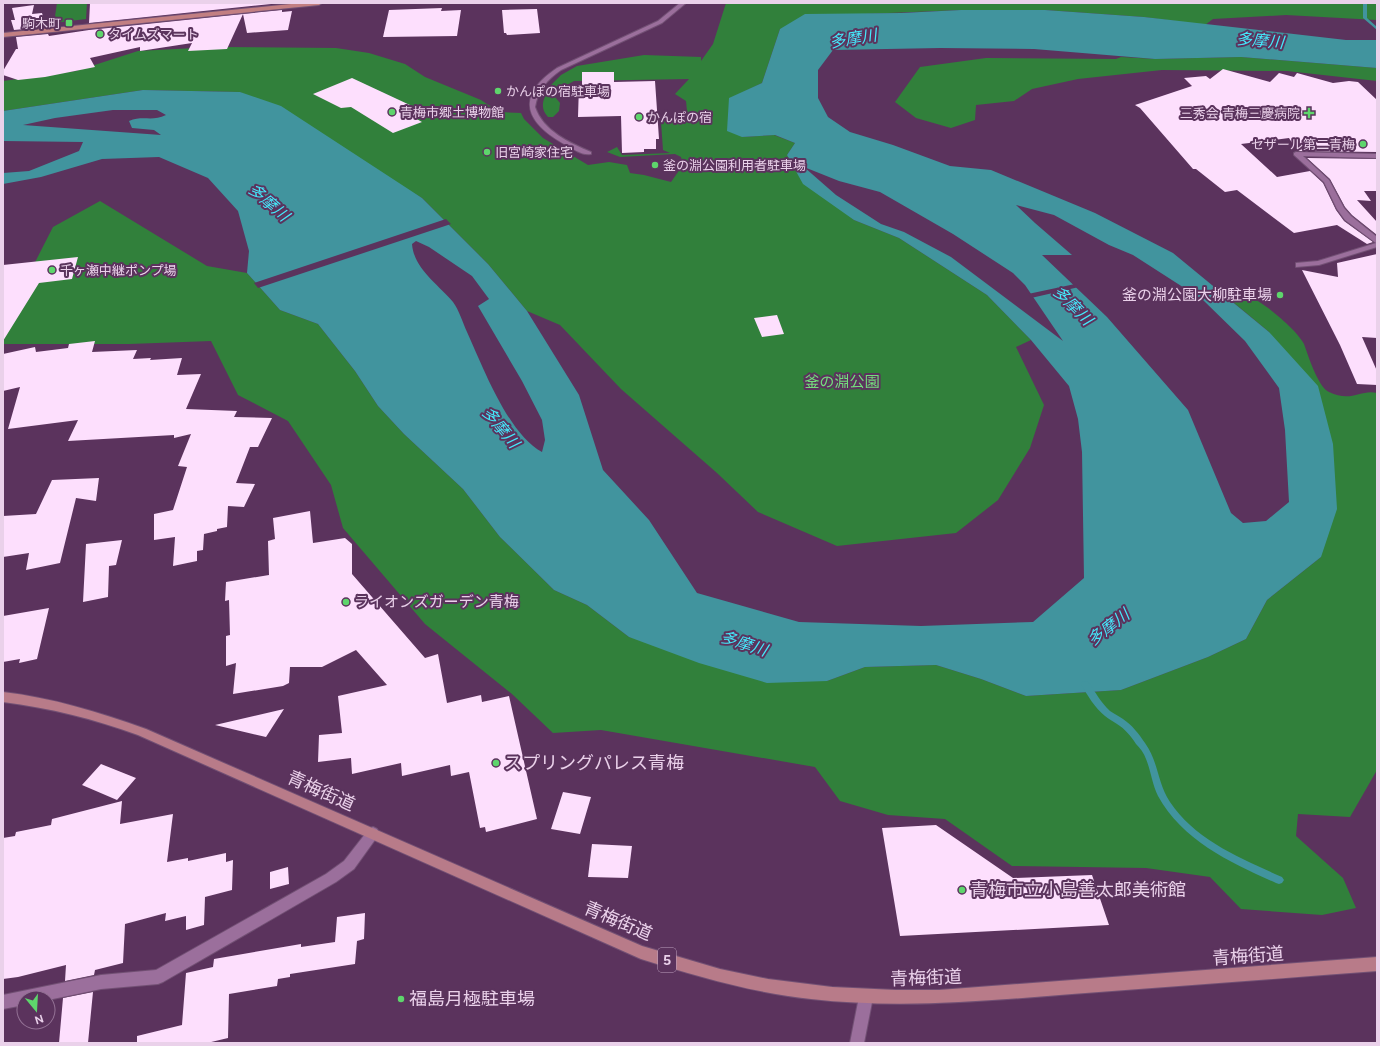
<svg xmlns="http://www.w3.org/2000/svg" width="1380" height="1046" viewBox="0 0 1380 1046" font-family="Figtree,'Noto Sans JP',sans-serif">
<rect width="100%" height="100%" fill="#5b335d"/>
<path fill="#31803b" d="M 57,3 L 87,3 L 86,19 L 54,23 Z
M 726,3 L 1377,3 L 1377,20 L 1286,15 L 1213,19 L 1205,25 L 1144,17 L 1045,10 L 961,10 L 864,14 L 780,29 L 762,83 L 729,99 L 742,137 L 774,135 L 795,143 L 787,155 L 854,220 L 899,238 L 987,295 L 1031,340 L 1016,347 L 1044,405 L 1030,448 L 998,500 L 956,533 L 837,546 L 758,512 L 717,473 L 621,389 L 560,325 L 527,311 L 488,264 L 422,198 L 240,92 L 143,90 L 3,111 L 3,81 L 76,71 L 138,51 L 215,47 L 336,48 L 369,53 L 405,64 L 425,77 L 481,100 L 499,112 L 521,113 L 524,119 L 543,138 L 588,165 L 609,162 L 627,165 L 630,173 L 644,175 L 671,182 L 683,165 L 681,157 L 675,154 L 620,157 L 607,152 L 617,147 L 622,155 L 670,153 L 663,150 L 661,122 L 687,111 L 686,101 L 675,94 L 689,79 L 574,81 C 568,85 557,89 551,85 L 561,75 L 577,66 L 644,55 L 701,57 L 701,61 L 713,44 Z
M 1121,57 L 1155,59 L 1241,57 L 1377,68 L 1377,81 L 1287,71 L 1162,70 L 1078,79 L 1032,89 L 1014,101 L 976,105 L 975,120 L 951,128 L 916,118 L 895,102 L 920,67 L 986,58 L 1116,59 Z
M 546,94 L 555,97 L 560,103 L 559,111 L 553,117 L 548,117 C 541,110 542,102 546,94 Z
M 100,201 L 207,266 L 247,273 L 280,310 L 318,324 L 355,371 L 378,406 L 404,434 L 463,489 L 500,537 L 554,590 L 587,605 L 629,637 L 827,681 L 865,667 L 936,665 L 981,679 L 1026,696 L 1121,690 L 1208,657 L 1246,639 L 1267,600 L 1321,557 L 1269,332 L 1227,297 C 1233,297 1240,295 1246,296 C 1260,298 1298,331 1304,344 C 1308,355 1318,387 1329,392 C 1351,403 1361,389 1377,393 L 1377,770 L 1350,817 L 1298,814 L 1296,836 L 1343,878 L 1356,908 L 1322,915 L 1241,909 L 1210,877 L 1146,868 L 1012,866 L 945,819 L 888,815 L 840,801 L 815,767 L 601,730 L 553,733 L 512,694 L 425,624 L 343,528 L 331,485 L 288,421 L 238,395 L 211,341 L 129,344 L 3,344 L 3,331 L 29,274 L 53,227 Z"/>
<path fill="#41949e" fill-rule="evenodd" d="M 961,10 L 1045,10 L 1144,17 L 1346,40 L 1377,40 L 1377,68 L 1241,57 L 1155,59 L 1034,49 L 940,48 L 833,50 L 818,70 L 818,98 L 828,117 L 850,132 L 893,145 L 950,166 L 991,170 L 1095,213 L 1173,253 L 1269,332 L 1318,386 L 1333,444 L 1337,509 L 1321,557 L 1267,600 L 1246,639 L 1208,657 L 1121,690 L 1026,696 L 981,679 L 936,665 L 865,667 L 827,681 L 767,683 L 699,663 L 629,637 L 587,605 L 554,590 L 500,537 L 463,489 L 404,434 L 378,406 L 355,371 L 318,324 L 280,310 L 247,273 L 249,251 L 238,211 L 208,178 L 159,157 L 102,159 L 41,177 L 3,184 L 3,173 L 29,171 L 79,151 L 83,142 L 3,141 L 3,111 L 143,90 L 240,92 L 281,106 L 422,198 L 488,264 L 527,311 L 579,395 L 603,470 L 649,520 L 697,593 L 799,622 L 921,626 L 1033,622 L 1084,578 L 1082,452 L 1078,419 L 1069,386 L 1031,340 L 987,295 L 899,238 L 854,220 L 803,184 L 787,155 L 795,143 L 775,135 L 742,137 L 727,131 L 729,98 L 762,83 L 780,29 L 805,14 L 901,13 ZM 113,110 L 157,110 L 166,115 C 152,122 143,115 129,121 L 132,128 L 154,130 L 161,135 L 23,125 L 55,118 ZM 804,167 L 839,181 L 880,192 L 953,234 L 1013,273 L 1025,285 L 1063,341 L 951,257 L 904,232 L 881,224 L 836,195 ZM 1016,205 L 1054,215 L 1109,245 L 1133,255 L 1203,300 L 1245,341 L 1279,388 L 1285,430 L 1289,502 L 1266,521 L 1243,523 L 1231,513 L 1188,410 L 1107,317 L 1042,255 L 1072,255 L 1035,223 ZM 416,241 L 429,247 L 472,276 L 489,299 L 478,306 L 522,381 L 542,420 L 545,440 L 542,452 C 508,434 483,367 467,332 C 463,323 459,310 453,302 C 438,284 414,269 412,244 Z"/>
<path fill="#5b335d" d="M 446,219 L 451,224 L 258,288 L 254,283 Z
M 1075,284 L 1079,287 L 1031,298 L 1028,294 Z"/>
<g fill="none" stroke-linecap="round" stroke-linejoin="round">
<path fill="#41949e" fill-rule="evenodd" d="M 1363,3 L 1367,3 L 1367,18 L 1377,27 L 1377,30 L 1363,18 Z
M 1085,681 L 1088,682 C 1095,691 1101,703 1110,711 C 1114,714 1119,716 1123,719 C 1132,725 1139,734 1145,743 C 1159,763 1157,782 1170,802 C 1195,840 1242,859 1282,877 L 1284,880 L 1282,883 L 1279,884 L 1276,883 C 1231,863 1183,841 1158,796 C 1152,784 1151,771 1146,759 C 1144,753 1140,748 1136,744 C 1131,736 1125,729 1117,724 C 1113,721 1108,719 1105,716 C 1095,708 1087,695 1081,684 L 1082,682 Z"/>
</g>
<path fill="#fddffd" d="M 90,3 L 281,3 L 89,23 Z
M 34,5 L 32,14 L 42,13 L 46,27 L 14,30 L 11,20 L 15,20 L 12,8 Z
M 442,8 L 441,11 L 461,10 L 457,36 L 383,37 L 389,10 Z
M 537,9 L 540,33 L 507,35 L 506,33 L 504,33 L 502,10 Z
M 282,10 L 282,12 L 292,11 L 288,30 L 247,33 L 243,14 Z
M 243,14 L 227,49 L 188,51 L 192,43 L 140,51 L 140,47 L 90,58 L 95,67 L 45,77 L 18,80 L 3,75 L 3,71 L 16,49 L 18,49 L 16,37 L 48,34 L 49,36 L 89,30 Z
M 1223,69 L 1270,82 L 1279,73 L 1294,77 L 1297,73 L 1333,83 L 1349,81 L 1358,82 L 1377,100 L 1377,152 L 1297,151 L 1289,138 L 1241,144 L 1277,177 L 1310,171 L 1323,183 L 1336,210 L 1344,221 L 1373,242 L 1367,244 L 1337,225 L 1294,233 L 1237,190 L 1225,192 L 1196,169 L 1193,169 L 1140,108 L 1135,105 L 1192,86 L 1184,78 L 1206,76 L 1210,79 Z
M 582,72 L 614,72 L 614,82 L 655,81 L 659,139 L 656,139 L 656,149 L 644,149 L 644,152 L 622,153 L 621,116 L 578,117 L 579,85 L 582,85 Z
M 352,78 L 412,106 L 401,110 L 422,122 L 393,133 L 351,107 L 341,108 L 313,94 Z
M 1307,158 L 1377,159 L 1377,191 L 1364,191 L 1371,201 L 1357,200 L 1377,222 L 1377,235 L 1352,215 L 1345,207 L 1330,179 Z
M 1377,254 L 1377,338 L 1362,337 L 1377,371 L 1377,385 L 1357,384 L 1340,345 L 1302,270 L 1338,277 L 1337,263 Z
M 78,257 L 72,279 L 39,283 L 3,341 L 3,265 Z
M 777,315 L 784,334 L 762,337 L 754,318 Z
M 95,341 L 92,352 L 137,350 L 133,359 L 151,358 L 150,360 L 182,358 L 177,375 L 201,374 L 186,409 L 237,411 L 234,417 L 272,418 L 258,447 L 250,447 L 236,483 L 255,484 L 244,507 L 228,506 L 227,527 L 217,529 L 217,531 L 204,534 L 203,550 L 197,551 L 197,561 L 173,566 L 175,537 L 154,540 L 154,514 L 173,510 L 187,467 L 178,466 L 191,434 L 174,438 L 174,435 L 68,441 L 78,420 L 8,429 L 20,387 L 3,391 L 3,354 L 35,347 L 36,352 L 68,348 L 69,344 Z
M 99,478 L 96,501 L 76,498 L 60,563 L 26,570 L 29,553 L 3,557 L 3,516 L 36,514 L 52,480 Z
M 310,511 L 313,543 L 345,538 L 352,544 L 352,574 L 425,658 L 438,654 L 447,703 L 481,695 L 482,702 L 509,696 L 537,819 L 486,832 L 485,827 L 480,828 L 469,772 L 451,776 L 450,765 L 402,776 L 401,763 L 352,774 L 351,758 L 318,762 L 319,735 L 342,733 L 338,696 L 387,685 L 356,650 L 322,667 L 290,667 L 289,683 L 283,686 L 233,694 L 236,663 L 226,666 L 226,636 L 230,635 L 229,600 L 225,601 L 226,582 L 269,575 L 268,541 L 275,539 L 273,518 Z
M 122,540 L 116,565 L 109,566 L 108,597 L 83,602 L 86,544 Z
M 49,608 L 37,659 L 19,663 L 20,659 L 3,662 L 3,616 Z
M 284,709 L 266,737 L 215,725 Z
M 101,764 L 136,778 L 117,800 L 82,785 Z
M 563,792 L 591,797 L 580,834 L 551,829 Z
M 122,801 L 120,824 L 173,814 L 167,862 L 188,858 L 188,861 L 226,853 L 226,862 L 233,860 L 232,890 L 205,897 L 204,925 L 186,930 L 186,916 L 165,921 L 166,913 L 125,924 L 123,963 L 95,970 L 94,975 L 65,981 L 66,965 L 18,977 L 3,979 L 3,838 L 15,836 L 16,832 L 51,825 L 52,819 Z
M 936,825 L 1013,878 L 1092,875 L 1109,925 L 900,936 L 882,828 Z
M 592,844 L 632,846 L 628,878 L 588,877 Z
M 288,867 L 289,884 L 270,889 L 270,872 Z
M 365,913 L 364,939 L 357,941 L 355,964 L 290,974 L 290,977 L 278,979 L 277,986 L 229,994 L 228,1038 L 207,1043 L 137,1043 L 137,1036 L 182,1025 L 186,973 L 213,967 L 214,959 L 301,944 L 301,947 L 335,942 L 337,917 Z
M 93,992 L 88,1043 L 59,1043 L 63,998 Z"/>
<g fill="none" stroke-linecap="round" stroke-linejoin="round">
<g stroke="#725074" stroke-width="2">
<path id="minor" d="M 1296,152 L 1377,154 L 1377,158 L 1303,156 L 1329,180 L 1344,208 L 1351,216 L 1377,237 L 1377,247 L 1319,265 L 1296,267 L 1296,263 L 1318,261 L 1376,243 L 1345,220 L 1337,209 L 1324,182 L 1294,155 L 1294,153 Z
M 373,827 L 377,829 L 379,833 L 377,837 L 354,869 L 336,882 L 163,982 L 158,984 L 101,989 L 48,1000 L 48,998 L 24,998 L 24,1005 L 3,1009 L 3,995 L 101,975 L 156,970 L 326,874 L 344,861 L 369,829 Z
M 866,990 L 871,992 L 873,997 L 864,1043 L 850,1043 L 859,997 L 861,992 Z"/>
</g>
<g stroke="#725074" stroke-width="2">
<path id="tertiary" d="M 680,3 L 686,3 L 662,23 L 561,70 C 547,80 538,90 535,107 C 543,131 570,143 591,152 L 591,154 C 583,156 573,149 566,145 C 526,123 514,97 557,68 L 658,21 Z"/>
</g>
<g stroke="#725074" stroke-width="2">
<path id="primary" d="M 3,692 C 53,698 99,712 146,729 L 642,946 L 720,969 L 768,979 L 832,987 L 896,990 L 939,990 L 1377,957 L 1377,971 C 1275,979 1174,986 1072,994 C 985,1001 899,1009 811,999 C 753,993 697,976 641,959 L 138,735 C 94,719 50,708 3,702 Z"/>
</g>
<g stroke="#725074" stroke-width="2">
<path id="trunk" d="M 301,3 L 322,3 L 319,5 L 3,37 L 3,33 Z"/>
</g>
<use href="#minor" fill="#9b6f9c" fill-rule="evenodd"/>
<use href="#tertiary" fill="#9b6f9c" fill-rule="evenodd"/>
<use href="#primary" fill="#b87b89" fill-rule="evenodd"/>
<use href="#trunk" fill="#c27f82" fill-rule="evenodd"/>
</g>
<g fill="#5ed56c" stroke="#5b335d" stroke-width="1.5">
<rect x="65" y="19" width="8" height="8" rx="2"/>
<circle cx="100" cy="34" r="4"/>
<circle cx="498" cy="91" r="4"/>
<circle cx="392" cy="112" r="4"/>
<path d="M1307 107h4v4h4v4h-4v4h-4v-4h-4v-4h4z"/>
<circle cx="639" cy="117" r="4"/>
<circle cx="1363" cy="144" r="4"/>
<circle cx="487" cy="152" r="4"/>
<circle cx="655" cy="165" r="4"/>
<circle cx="52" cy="270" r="4"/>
<circle cx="1280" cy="295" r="4"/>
<circle cx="346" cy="602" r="4"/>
<circle cx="496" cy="763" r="4"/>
<circle cx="962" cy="890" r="4"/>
<circle cx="401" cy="999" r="4"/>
</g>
<g text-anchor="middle" stroke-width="4" stroke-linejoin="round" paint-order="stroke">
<g font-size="13" fill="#ead1ea" stroke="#5b335d" text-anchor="start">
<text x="61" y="28" text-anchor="end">駒木町</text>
<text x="108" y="39">タイムズマート</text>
<text x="506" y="96">かんぽの宿駐車場</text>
<text x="400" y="117">青梅市郷土博物館</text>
<text x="1300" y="118" text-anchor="end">三秀会 青梅三慶病院</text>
<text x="647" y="122">かんぽの宿</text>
<text x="1355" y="149" text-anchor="end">セザール第二青梅</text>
<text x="495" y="157">旧宮崎家住宅</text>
<text x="663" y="170">釜の淵公園利用者駐車場</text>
<text x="60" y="275">千ヶ瀬中継ポンプ場</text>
</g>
<rect fill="#5b335d" stroke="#bfa2c0" stroke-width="1" x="658" y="948" width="18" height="24" rx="3"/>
<g font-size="14" font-weight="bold" fill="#ead1ea">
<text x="667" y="965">5</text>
</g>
<g font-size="15" fill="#ead1ea" stroke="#5b335d" text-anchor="end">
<text x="1272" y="300">釜の淵公園大柳駐車場</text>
<text x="354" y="607" text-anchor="start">ライオンズガーデン青梅</text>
</g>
<g font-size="15" fill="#74de7d" stroke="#5b335d">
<text x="842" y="387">釜の淵公園</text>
</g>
<g font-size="16" font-style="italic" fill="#44e9fa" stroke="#5b335d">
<text transform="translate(853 38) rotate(-9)" y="6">多摩川</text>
<text transform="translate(1260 40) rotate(5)" y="6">多摩川</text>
<text transform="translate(269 202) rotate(41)" y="6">多摩川</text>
<text transform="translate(1073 305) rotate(45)" y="6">多摩川</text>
<text transform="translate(501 427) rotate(50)" y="6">多摩川</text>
<text transform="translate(1108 627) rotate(-38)" y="6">多摩川</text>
<text transform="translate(744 643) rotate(18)" y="6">多摩川</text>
</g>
<g font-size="18" fill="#ead1ea" stroke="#5b335d" text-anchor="start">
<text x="504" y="769">スプリングパレス青梅</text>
<text x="970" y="896">青梅市立小島善太郎美術館</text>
<text x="409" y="1005">福島月極駐車場</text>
</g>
<g font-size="18" fill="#ead1ea" stroke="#5b335d">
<text transform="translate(321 791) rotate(24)" y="6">青梅街道</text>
<text transform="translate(618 921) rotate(23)" y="6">青梅街道</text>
<text transform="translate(1248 956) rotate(-4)" y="6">青梅街道</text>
<text transform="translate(926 978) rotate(-2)" y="6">青梅街道</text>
</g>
</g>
<rect width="1380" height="1046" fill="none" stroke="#ead1ea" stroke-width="8"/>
<g transform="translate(36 1010) rotate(162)"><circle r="19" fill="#5b335d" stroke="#947295"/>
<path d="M0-3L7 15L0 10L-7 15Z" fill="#5ed56c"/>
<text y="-6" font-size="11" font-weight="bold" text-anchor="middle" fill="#ead1ea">N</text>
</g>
</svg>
